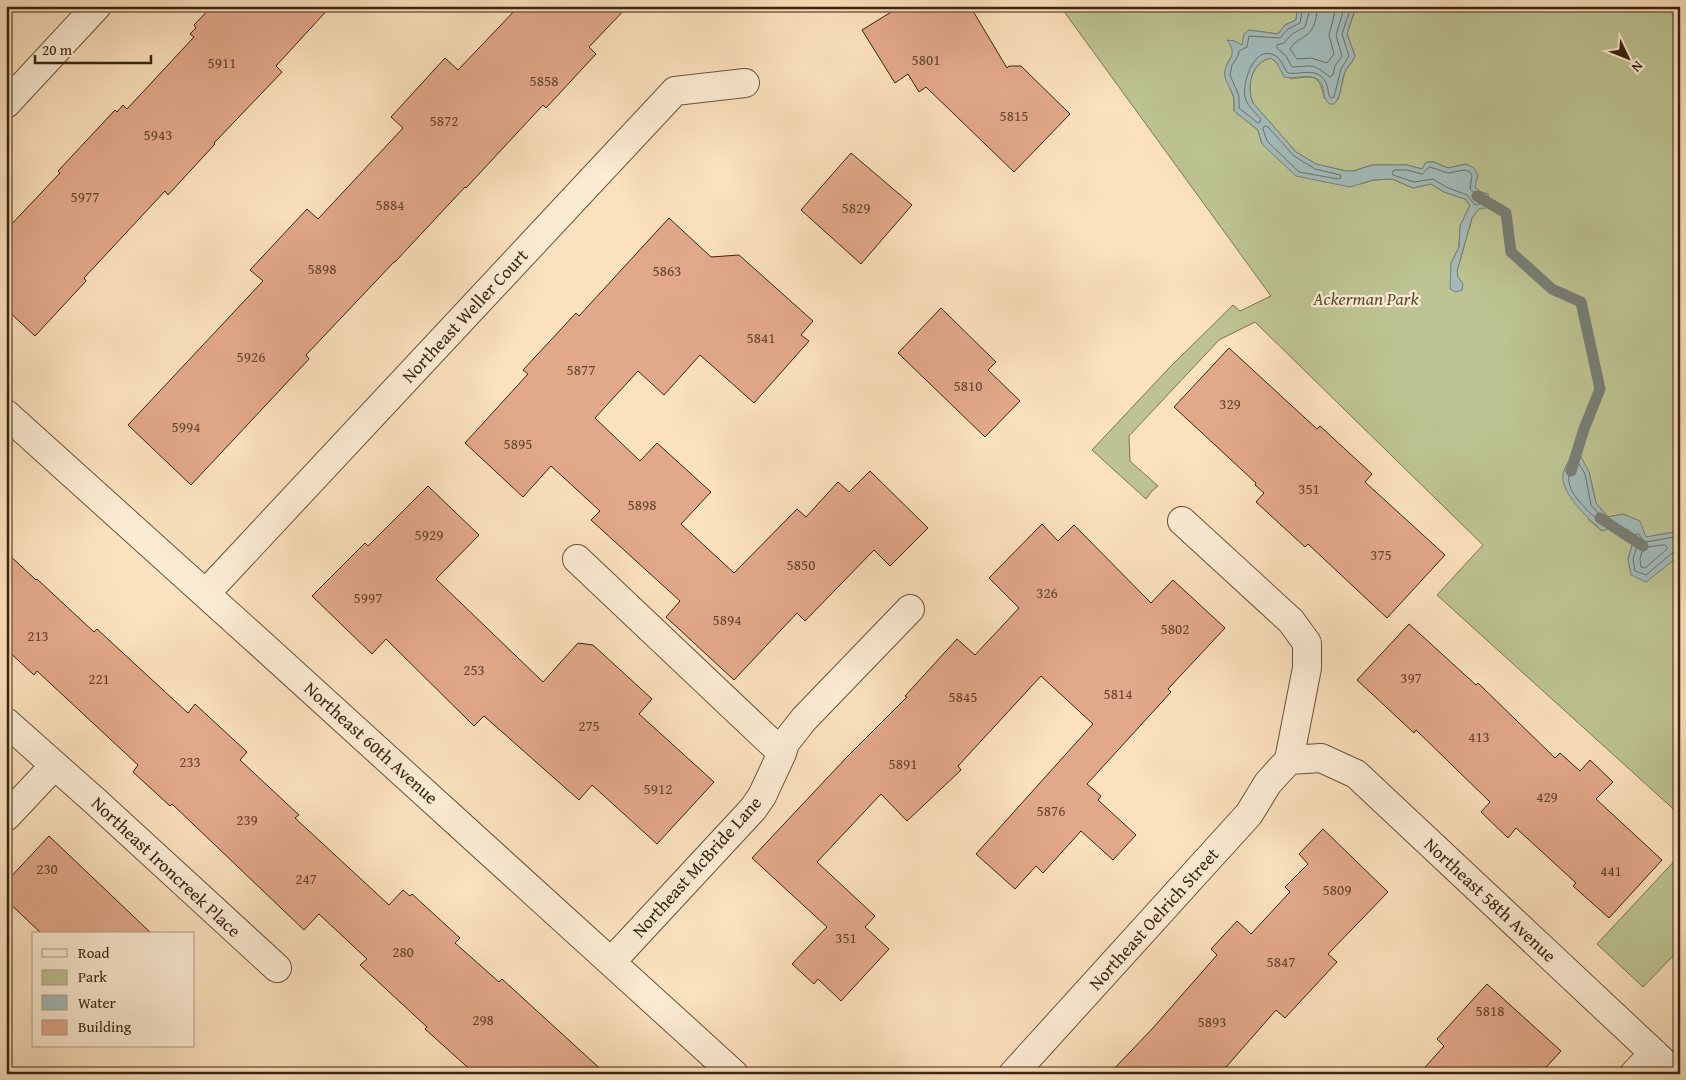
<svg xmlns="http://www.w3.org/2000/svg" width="1686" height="1080" viewBox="0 0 1686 1080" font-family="'Gentium Book Plus',serif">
<rect width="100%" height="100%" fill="#fbe1bd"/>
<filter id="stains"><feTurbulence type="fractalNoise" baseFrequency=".004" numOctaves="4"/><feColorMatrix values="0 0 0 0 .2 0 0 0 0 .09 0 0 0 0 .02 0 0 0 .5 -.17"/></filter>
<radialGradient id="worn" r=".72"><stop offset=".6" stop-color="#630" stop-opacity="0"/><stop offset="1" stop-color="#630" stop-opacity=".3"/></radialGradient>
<path fill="#bdc392" stroke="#7b7450" d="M 1060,6 L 1298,6 L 1296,20 L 1285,25 L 1278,34 L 1249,30 L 1242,45 L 1233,47 L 1233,54 L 1227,64 L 1225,76 L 1234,98 L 1234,111 L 1258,130 L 1262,144 L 1361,184 L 1373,180 L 1392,179 L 1413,188 L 1431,184 L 1444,192 L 1465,199 L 1470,205 L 1460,226 L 1459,247 L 1451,263 L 1457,271 L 1472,218 L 1479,209 L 1481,192 L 1474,187 L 1478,175 L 1466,164 L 1448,168 L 1434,162 L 1427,162 L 1422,169 L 1407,165 L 1372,165 L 1353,171 L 1346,171 L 1316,164 L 1296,152 L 1253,103 C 1246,87 1251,62 1271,58 L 1277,63 L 1291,79 C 1312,76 1320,73 1324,98 L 1338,100 L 1345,71 L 1352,62 L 1355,56 L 1347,34 L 1354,13 L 1353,6 L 1666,6 L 1680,24 L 1680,531 L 1646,537 L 1623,514 L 1608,517 L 1596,503 L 1589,472 L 1589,520 L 1602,531 L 1614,526 L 1629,530 L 1632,546 L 1628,559 L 1675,557 L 1680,555 L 1680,815 L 1437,595 L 1483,545 L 1255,322 L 1219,340 L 1129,436 L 1130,461 L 1158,486 L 1152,491 L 1146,499 L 1092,450 L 1170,367 L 1233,305 L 1240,311 L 1271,296 Z
M 1680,855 L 1680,949 L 1643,987 L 1597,944 Z"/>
<path fill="#a2bbba" stroke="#787f76" d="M 1298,6 L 1353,6 L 1354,12 L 1347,34 L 1355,56 C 1353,61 1349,65 1346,70 C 1340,80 1343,95 1334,104 L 1329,104 C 1322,95 1325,94 1322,85 C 1315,70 1296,80 1284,77 L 1277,63 L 1271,58 C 1251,62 1246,87 1253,103 L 1296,152 L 1316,164 L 1346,171 L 1354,171 L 1372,165 L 1407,165 L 1422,169 L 1426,162 L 1434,162 L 1448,168 L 1466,164 L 1474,168 L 1478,175 L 1475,187 L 1481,192 L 1488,194 L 1491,207 L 1479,209 L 1472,218 L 1457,271 L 1458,277 L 1463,284 L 1462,290 L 1456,292 L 1450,289 L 1451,263 L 1459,247 L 1460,226 L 1470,205 L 1465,199 L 1444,192 L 1431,184 L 1413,188 L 1392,179 L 1373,180 L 1350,187 L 1296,176 L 1262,144 L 1258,130 L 1234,111 C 1234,106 1235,100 1233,95 C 1231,89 1226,83 1225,77 C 1222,60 1241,58 1227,40 L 1235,41 L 1242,45 L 1244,34 L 1249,30 L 1278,34 L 1285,25 L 1296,20 Z
M 1580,455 L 1589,472 L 1596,503 L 1608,517 L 1623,514 L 1640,521 L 1646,537 L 1680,531 L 1680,555 L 1646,582 L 1631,575 L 1628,559 L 1632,546 L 1629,530 L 1614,526 L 1603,531 C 1589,520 1560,493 1563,474 C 1564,470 1566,466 1568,462 Z"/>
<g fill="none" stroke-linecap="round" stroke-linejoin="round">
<path stroke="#6e7064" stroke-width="1" d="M 1303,6 L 1300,23 L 1288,29 L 1280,38 L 1249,36 L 1247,47 L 1239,51 L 1238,56 L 1232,65 L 1230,75 L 1239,96 L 1239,108 L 1258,123 L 1260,122 L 1261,119 C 1255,112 1247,106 1245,97 C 1242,83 1254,45 1274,55 C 1282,59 1283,67 1288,73 C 1301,75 1318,66 1326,83 C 1329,89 1327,94 1331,98 L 1334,97 L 1341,69 L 1349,56 L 1342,34 L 1349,13 L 1348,6
M 1309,6 L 1309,13 L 1305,27 L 1292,34 L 1284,43 L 1277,45 L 1277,48 L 1286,56 L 1292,67 C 1315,66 1311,63 1330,77 L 1333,75 L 1335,66 L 1342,56 L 1336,35 L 1343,12 L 1342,6
M 1317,6 C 1317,17 1315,30 1305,36 C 1298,41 1294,42 1290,49 L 1297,59 L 1311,58 L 1327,63 L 1334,54 L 1329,35 L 1335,12 L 1335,6
M 1265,126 L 1268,127 L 1294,156 L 1315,169 L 1340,175 L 1341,178 L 1338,179 L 1299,172 L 1267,141 L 1263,129 Z
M 1430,167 L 1448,173 L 1465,170 L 1470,172 L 1472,176 L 1470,189 L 1478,196 L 1484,198 L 1484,203 L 1475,205 L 1467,195 L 1446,187 L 1433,179 L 1414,182 L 1393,175 L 1392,173 L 1394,170 L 1407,170 L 1422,174 Z
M 1576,463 L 1579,464 L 1585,474 L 1591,505 L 1602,517 L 1601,521 C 1593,518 1574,497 1571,489 C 1567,480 1568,468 1576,463 Z
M 1680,536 L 1646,542 L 1643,540 L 1639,534 L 1636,534 L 1637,546 L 1633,559 L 1635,571 L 1646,575 L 1672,553 L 1680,550
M 1665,545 L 1667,547 L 1667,549 L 1645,568 L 1641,567 L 1640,559 L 1643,548 Z"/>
<path stroke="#787f76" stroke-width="11" d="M 1477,196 L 1506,213 L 1511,252 L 1552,289 L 1581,302 L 1600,389 L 1584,429 L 1571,471
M 1600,518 L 1643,546"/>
</g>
<path fill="#e2a88a" stroke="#39240f" d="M 212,6 L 331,6 L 276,66 L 282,72 L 214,143 L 215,144 L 168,195 L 165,191 L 84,278 L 86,281 L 35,336 L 6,309 L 6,230 L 60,173 L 58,171 L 115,110 L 117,112 L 123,105 L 127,109 L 194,37 L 190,34 L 196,28 L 194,25 Z
M 519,6 L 628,6 L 589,47 L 596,54 L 546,108 L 543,105 L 466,188 L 465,187 L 395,262 L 394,262 L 306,355 L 309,359 L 191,485 L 128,425 L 263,281 L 250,270 L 307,209 L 318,219 L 403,128 L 391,117 L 445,58 L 458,70 Z
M 901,6 L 970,6 L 1007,68 L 1009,66 L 1021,66 L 1070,114 L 1014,172 L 926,87 L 919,92 L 908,74 L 895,83 L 862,30 Z
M 851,153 L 912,205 L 861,264 L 801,210 Z
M 669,218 L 711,257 L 739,255 L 813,321 L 801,335 L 809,341 L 754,403 L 700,355 L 664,395 L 638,371 L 595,418 L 640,461 L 657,443 L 711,492 L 681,524 L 734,573 L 797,509 L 806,517 L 838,482 L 849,492 L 870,471 L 928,528 L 890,566 L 874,550 L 805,621 L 797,613 L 734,680 L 666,617 L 680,601 L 591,520 L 600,511 L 551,466 L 523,497 L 465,443 L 528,374 L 523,370 L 576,313 L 579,316 Z
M 941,308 L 996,362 L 988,370 L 1020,401 L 985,437 L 898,353 Z
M 1229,348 L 1317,429 L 1320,426 L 1372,474 L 1365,482 L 1445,555 L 1387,618 L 1308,544 L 1305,547 L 1256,502 L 1264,493 L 1255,485 L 1256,483 L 1174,407 Z
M 428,486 L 479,535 L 436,579 L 543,682 L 578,643 L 593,645 L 652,699 L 639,714 L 714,782 L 657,844 L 592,785 L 579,800 L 484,716 L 474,726 L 386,639 L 372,654 L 312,596 L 365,543 L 368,546 Z
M 1042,524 L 1058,541 L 1074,525 L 1151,603 L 1173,580 L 1225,628 L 1168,689 L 1171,692 L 1087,784 L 1101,796 L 1098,800 L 1136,835 L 1113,860 L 1081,831 L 1043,873 L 1036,866 L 1015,889 L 976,854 L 1093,724 L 1041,676 L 958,766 L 961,770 L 907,821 L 881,794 L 817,862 L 875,916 L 865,927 L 889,949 L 841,1001 L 818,979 L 814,984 L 792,964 L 827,927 L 752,858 L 846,758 L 907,697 L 905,696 L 957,639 L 975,655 L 1019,608 L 989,578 Z
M 6,552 L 36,580 L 37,579 L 94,632 L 97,629 L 188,713 L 195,704 L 247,752 L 240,760 L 299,815 L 295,818 L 389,905 L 403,890 L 410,896 L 412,894 L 460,938 L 455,943 L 499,982 L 502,979 L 606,1074 L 475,1074 L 425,1029 L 427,1027 L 360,965 L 367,959 L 319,914 L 304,930 L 172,804 L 170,806 L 133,772 L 138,765 L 37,671 L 34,675 L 6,649 Z
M 1409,624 L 1476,685 L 1478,683 L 1555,758 L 1560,753 L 1580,771 L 1590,760 L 1613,782 L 1596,799 L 1662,860 L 1609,918 L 1573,886 L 1576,883 L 1516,828 L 1508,838 L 1481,812 L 1490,802 L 1416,730 L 1414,733 L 1357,680 Z
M 1323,829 L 1388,892 L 1328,954 L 1337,962 L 1285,1018 L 1276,1010 L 1220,1074 L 1109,1074 L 1152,1029 L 1217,955 L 1211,949 L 1237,921 L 1251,934 L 1290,892 L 1285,887 L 1308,864 L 1299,854 Z
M 49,836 L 152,934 L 42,934 L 6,900 L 6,882 Z
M 1487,984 L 1561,1051 L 1540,1074 L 1419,1074 L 1444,1046 L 1437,1039 Z"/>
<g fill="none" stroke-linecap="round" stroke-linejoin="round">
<g stroke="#6a533a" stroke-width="30">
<path id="minor" d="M 6,104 L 97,6
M 6,414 L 250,634 L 734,1074
M 1182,521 L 1291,621 L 1307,643 L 1307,668 L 1289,760
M 577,559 L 782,753
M 206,593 L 675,91 L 745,83
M 6,722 L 95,801 L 277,968
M 1289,760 L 1321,758 L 1356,774 L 1676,1074
M 6,817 L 54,766
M 611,962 L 753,809 L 762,796 L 782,753 L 785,743 L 804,719 L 910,609
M 1013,1074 L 1249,814 L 1268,783 L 1289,760
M 1634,1074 L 1654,1053"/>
</g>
<use href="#minor" stroke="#fcecd4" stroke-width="28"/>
</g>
<g text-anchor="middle" stroke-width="4.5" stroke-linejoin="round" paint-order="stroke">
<g font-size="15" fill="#63452e">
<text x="926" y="65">5801</text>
<text x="222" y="68">5911</text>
<text x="544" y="86">5858</text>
<text x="1014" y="121">5815</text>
<text x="444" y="126">5872</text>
<text x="158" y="140">5943</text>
<text x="85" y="202">5977</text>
<text x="390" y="210">5884</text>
<text x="856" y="213">5829</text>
<text x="322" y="274">5898</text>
<text x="667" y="276">5863</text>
<text x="761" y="343">5841</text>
<text x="251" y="362">5926</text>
<text x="581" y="375">5877</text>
<text x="968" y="391">5810</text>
<text x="1230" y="409">329</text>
<text x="186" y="432">5994</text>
<text x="518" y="449">5895</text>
<text x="1309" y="494">351</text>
<text x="642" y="510">5898</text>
<text x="429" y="540">5929</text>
<text x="1381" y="560">375</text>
<text x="801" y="570">5850</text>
<text x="1047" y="598">326</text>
<text x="368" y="603">5997</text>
<text x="727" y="625">5894</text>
<text x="1175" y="634">5802</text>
<text x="38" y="641">213</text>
<text x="474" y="675">253</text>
<text x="1411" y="683">397</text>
<text x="99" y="684">221</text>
<text x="1118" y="699">5814</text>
<text x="963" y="702">5845</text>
<text x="589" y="731">275</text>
<text x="1479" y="742">413</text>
<text x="190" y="767">233</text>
<text x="903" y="769">5891</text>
<text x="658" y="794">5912</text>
<text x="1547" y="802">429</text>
<text x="1051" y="816">5876</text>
<text x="247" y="825">239</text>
<text x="47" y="874">230</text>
<text x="1611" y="876">441</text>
<text x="306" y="884">247</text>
<text x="1337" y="895">5809</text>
<text x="846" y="943">351</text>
<text x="403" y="957">280</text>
<text x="1281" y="967">5847</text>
<text x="1490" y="1016">5818</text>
<text x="483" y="1025">298</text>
<text x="1212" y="1027">5893</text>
</g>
<g font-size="18" font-style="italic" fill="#5a4c30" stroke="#fcecd4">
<text x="1366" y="305">Ackerman Park</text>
</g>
<g font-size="18" fill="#39240f" stroke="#fcecd4">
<text transform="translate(465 316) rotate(-47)" y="6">Northeast Weller Court</text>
<text transform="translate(371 743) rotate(42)" y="6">Northeast 60th Avenue</text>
<text transform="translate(166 867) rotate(43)" y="6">Northeast Ironcreek Place</text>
<text transform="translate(697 867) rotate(-48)" y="6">Northeast McBride Lane</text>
<text transform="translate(1490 900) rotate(43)" y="6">Northeast 58th Avenue</text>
<text transform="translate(1154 919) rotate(-48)" y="6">Northeast Oelrich Street</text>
</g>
</g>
<rect width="1686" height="1080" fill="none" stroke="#fbe1bd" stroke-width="25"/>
<rect x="8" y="8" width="1671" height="1065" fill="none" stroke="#39240f" stroke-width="2.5"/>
<rect x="12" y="12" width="1661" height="1055" fill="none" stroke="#39240f"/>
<rect x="32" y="932" width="162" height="115" fill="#fcecd4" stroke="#ae9c85"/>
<rect x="42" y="949" width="25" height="8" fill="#fcecd4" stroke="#ae9c85"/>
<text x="78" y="958" font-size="15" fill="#39240f">Road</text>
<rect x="42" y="970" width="25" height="15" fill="#bdc392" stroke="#ae9c85"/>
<text x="78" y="982" font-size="15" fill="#39240f">Park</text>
<rect x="42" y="995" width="25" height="15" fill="#a2bbba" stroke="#ae9c85"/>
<text x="78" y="1008" font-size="15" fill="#39240f">Water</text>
<rect x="42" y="1020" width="25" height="15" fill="#e2a88a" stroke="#ae9c85"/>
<text x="78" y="1032" font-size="15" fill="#39240f">Building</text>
<g transform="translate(1628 58) rotate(133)" stroke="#fcecd4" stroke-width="4" paint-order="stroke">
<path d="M0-4L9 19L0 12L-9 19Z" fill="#39240f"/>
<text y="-8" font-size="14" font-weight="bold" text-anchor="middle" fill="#39240f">N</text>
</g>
<path d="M35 55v8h116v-8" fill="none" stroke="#39240f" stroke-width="2.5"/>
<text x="42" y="55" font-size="15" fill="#39240f" stroke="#fcecd4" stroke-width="4" paint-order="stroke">20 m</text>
<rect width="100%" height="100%" filter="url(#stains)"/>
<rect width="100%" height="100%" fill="url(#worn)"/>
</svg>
